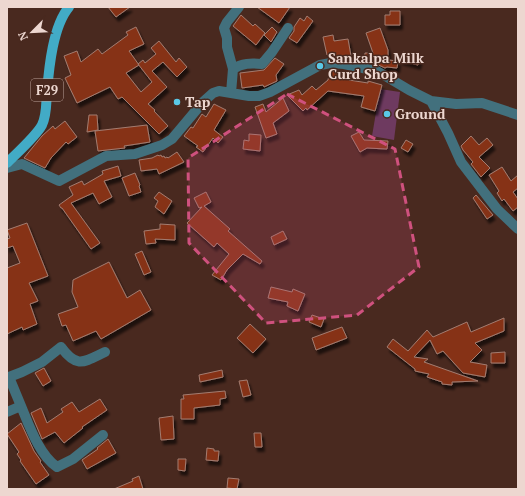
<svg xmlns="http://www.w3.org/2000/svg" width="525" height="496" viewBox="0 0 525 496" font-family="'PT Serif',serif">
<defs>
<filter id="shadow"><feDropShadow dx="2.5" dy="4.5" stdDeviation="1" flood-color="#0009"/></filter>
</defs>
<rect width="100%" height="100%" fill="#49291f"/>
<path fill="#6e3a60" d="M 380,89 L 400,92 L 394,140 L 372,136 Z"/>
<path fill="#863317" stroke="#a37c70" filter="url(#shadow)" d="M 108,7 L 130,7 L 116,17 Z
M 257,7 L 290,7 L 279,23 Z
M 390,11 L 400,11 L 400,25 L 385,25 L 385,15 L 390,15 Z
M 241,15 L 253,26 L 255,24 L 265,33 L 256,45 L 233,26 Z
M 307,16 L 313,21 L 297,43 L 289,38 L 294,31 L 294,27 L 300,18 L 304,21 Z
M 136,27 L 144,44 L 129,51 L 139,65 L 126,73 L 141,92 L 152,82 L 138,64 L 143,60 L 145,63 L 156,54 L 151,48 L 159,41 L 176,62 L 179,58 L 187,67 L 177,77 L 163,62 L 152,71 L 167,87 L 148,104 L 155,110 L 154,111 L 168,126 L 159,134 L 122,97 L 118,99 L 110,87 L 77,103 L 65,78 L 71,75 L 64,56 L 77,51 L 81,62 L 98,49 L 102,54 L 128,35 L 126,32 Z
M 272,27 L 277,32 L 271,42 L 264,35 Z
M 380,28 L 388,50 L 388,60 L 398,61 L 397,68 L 387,67 L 385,68 L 372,62 L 364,62 L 365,53 L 373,53 L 366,33 Z
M 333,35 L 334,41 L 348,39 L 351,56 L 340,57 L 332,57 L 333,54 L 327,55 L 323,37 Z
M 403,52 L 420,57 L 418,65 L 400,60 Z
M 275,58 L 284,64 L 276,75 L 277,81 L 264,87 L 263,85 L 242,88 L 240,73 L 264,70 Z
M 330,70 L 350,76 L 349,80 L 368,83 L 368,81 L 382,85 L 375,111 L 361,107 L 364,96 L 328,91 L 307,110 L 306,108 L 303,111 L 287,95 L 299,90 L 302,95 L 312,86 L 316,90 L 328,80 Z
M 283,98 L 289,111 L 273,123 L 277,134 L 266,138 L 255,107 L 263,104 L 266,112 Z
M 214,104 L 226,110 L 214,130 L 223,137 L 218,143 L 213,138 L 203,152 L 196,147 L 198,146 L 184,136 L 191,127 L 193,128 L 202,114 L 206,117 Z
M 89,115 L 97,115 L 98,130 L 87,132 Z
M 65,121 L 77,137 L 68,144 L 66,142 L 51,158 L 45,168 L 24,158 L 42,136 L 53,126 L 55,129 Z
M 147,125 L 150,142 L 124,146 L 125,148 L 98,151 L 95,131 Z
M 359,132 L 364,140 L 388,141 L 387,149 L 367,148 L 360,152 L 351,136 Z
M 249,134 L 261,135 L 260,151 L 243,149 L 244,140 L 249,141 Z
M 471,136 L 479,145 L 487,138 L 493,145 L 479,157 L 490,168 L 481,177 L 471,164 L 473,162 L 463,150 L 461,146 Z
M 406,140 L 413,144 L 408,152 L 401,148 Z
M 177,152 L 184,162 L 159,174 L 157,169 L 141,171 L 139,160 L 152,158 L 158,155 L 159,156 L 161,155 L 162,157 L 164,156 L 165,158 L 167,157 L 168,158 Z
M 118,166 L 121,176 L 104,181 L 112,197 L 99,204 L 93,193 L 71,203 L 100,243 L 91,249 L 62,208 L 61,208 L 59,205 L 73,195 L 69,187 L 82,181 L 84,185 L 103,174 L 102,171 Z
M 502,167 L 511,181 L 518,175 L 518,188 L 513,192 L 518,199 L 518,207 L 513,211 L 504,199 L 502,201 L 497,193 L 499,191 L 489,175 Z
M 135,173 L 140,185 L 139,186 L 141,192 L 129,196 L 122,178 Z
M 159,192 L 172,201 L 164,214 L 155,207 L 158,201 L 154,198 Z
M 206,192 L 211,202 L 204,206 L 230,229 L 228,231 L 262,261 L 260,264 L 243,254 L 227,270 L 221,280 L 212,275 L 229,254 L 217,243 L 214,247 L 187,223 L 202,207 L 199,208 L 194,198 Z
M 476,195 L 493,215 L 487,219 L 473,198 Z
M 27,223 L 48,276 L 29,283 L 38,301 L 30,304 L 37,324 L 23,330 L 22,327 L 7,334 L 7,268 L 20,263 L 13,246 L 7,248 L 7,239 L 10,238 L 7,230 Z
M 160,224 L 175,225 L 175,240 L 155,239 L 156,243 L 146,244 L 144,231 L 160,229 Z
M 283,231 L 287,239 L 274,245 L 271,237 Z
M 142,251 L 151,272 L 144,275 L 135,254 Z
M 109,262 L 127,298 L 140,290 L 151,310 L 101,339 L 96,331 L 73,341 L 66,325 L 62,326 L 58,314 L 78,307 L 72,292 L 73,280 Z
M 271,287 L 292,292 L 293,289 L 305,294 L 298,311 L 287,306 L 288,302 L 268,298 Z
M 312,315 L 324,319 L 321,327 L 309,322 Z
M 504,318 L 504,331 L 475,343 L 482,350 L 470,362 L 487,365 L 485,377 L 463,373 L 443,351 L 437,354 L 430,340 L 414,357 L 428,359 L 424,362 L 478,381 L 452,382 L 452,385 L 442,384 L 442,382 L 427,377 L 429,374 L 415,371 L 415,369 L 387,347 L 393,339 L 408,351 L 427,330 L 433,337 L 467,322 L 471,332 Z
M 250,324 L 266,339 L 253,353 L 237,338 Z
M 342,327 L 347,338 L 316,350 L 312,338 Z
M 505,352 L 505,363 L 491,363 L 491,353 Z
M 44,368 L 51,381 L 43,386 L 35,373 Z
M 222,370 L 223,377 L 200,382 L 199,375 Z
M 247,380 L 251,395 L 243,397 L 239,381 Z
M 225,391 L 226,398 L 220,399 L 220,405 L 194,408 L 194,419 L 181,419 L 181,399 L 184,399 L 183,395 Z
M 100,399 L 107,410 L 82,427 L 83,428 L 64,443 L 55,432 L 42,439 L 31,413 L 41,408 L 47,423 L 63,412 L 61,409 L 72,402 L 79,412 Z
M 173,416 L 174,439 L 161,440 L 159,418 Z
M 21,423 L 34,451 L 41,461 L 40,462 L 49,475 L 36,484 L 20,461 L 21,460 L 17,454 L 19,452 L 7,434 Z
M 254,433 L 261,433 L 262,447 L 255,447 Z
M 108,439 L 116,453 L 87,469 L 82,460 L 98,449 L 97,448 Z
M 207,448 L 214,449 L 214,451 L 219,451 L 218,461 L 206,460 Z
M 178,459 L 186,459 L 185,471 L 178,470 Z
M 139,476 L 143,489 L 114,489 L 133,481 L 132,479 Z
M 228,478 L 239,479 L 237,489 L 227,488 Z"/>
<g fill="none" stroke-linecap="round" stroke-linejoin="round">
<path stroke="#42707d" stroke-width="10" d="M 233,69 L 227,47 L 227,38 L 224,28 L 227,22 L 239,7
M 231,93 L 233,69 C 242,63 251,63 262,64 L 272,52 L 288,28
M 431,101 L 448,133 L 461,162 L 497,209 L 518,229
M 7,168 L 22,164 L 59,181 L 106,156 L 135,154 L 162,145 L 172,139 L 203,102 L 213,93 L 219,91 L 249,96 L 259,96 L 270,92 L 320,65 L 331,63 L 344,64 L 377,71 L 409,90 L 431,101 L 456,104 L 482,103 L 518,115
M 21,406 L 9,377 L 22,372 L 42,362 L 61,347 C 77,369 84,362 105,352
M 7,412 L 21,406 C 29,425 39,455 57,467 L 73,459 L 103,435"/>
<path stroke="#42abc6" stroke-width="10" d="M 7,163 C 16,154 37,135 42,125 C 47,115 46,102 47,92 C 49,67 53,26 69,7"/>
</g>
<path fill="#cf517e" fill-opacity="0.2" stroke="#cf517e" stroke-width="3" stroke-dasharray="8 5" stroke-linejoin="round" d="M 287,94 L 395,149 L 419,267 L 357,315 L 266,323 L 189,243 L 188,158 Z"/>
<g fill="#5ac8e6" stroke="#49291f" stroke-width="1.5">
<circle cx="320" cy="66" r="4"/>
<circle cx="177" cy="102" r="4"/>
<circle cx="387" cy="114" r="4"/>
</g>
<g text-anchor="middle" stroke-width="3" stroke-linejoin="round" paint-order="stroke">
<rect fill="#49291f" stroke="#bca39b" stroke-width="1" x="31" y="79" width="32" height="22" rx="3"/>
<g font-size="13" font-weight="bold" fill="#edd7d0">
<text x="47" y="95">F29</text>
</g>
<g font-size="14" font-weight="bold" fill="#edd7d0" stroke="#49291f" text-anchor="start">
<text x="328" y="63">Sankalpa Milk<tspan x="328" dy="16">Curd Shop</tspan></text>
<text x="185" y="107">Tap</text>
<text x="395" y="119">Ground</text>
</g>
</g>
<rect width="525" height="496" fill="none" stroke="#edd7d0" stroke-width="16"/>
<g transform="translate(32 32) rotate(246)" stroke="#49291f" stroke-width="3" paint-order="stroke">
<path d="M0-3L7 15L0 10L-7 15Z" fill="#edd7d0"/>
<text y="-6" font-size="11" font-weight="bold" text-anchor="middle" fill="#edd7d0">N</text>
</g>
</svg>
